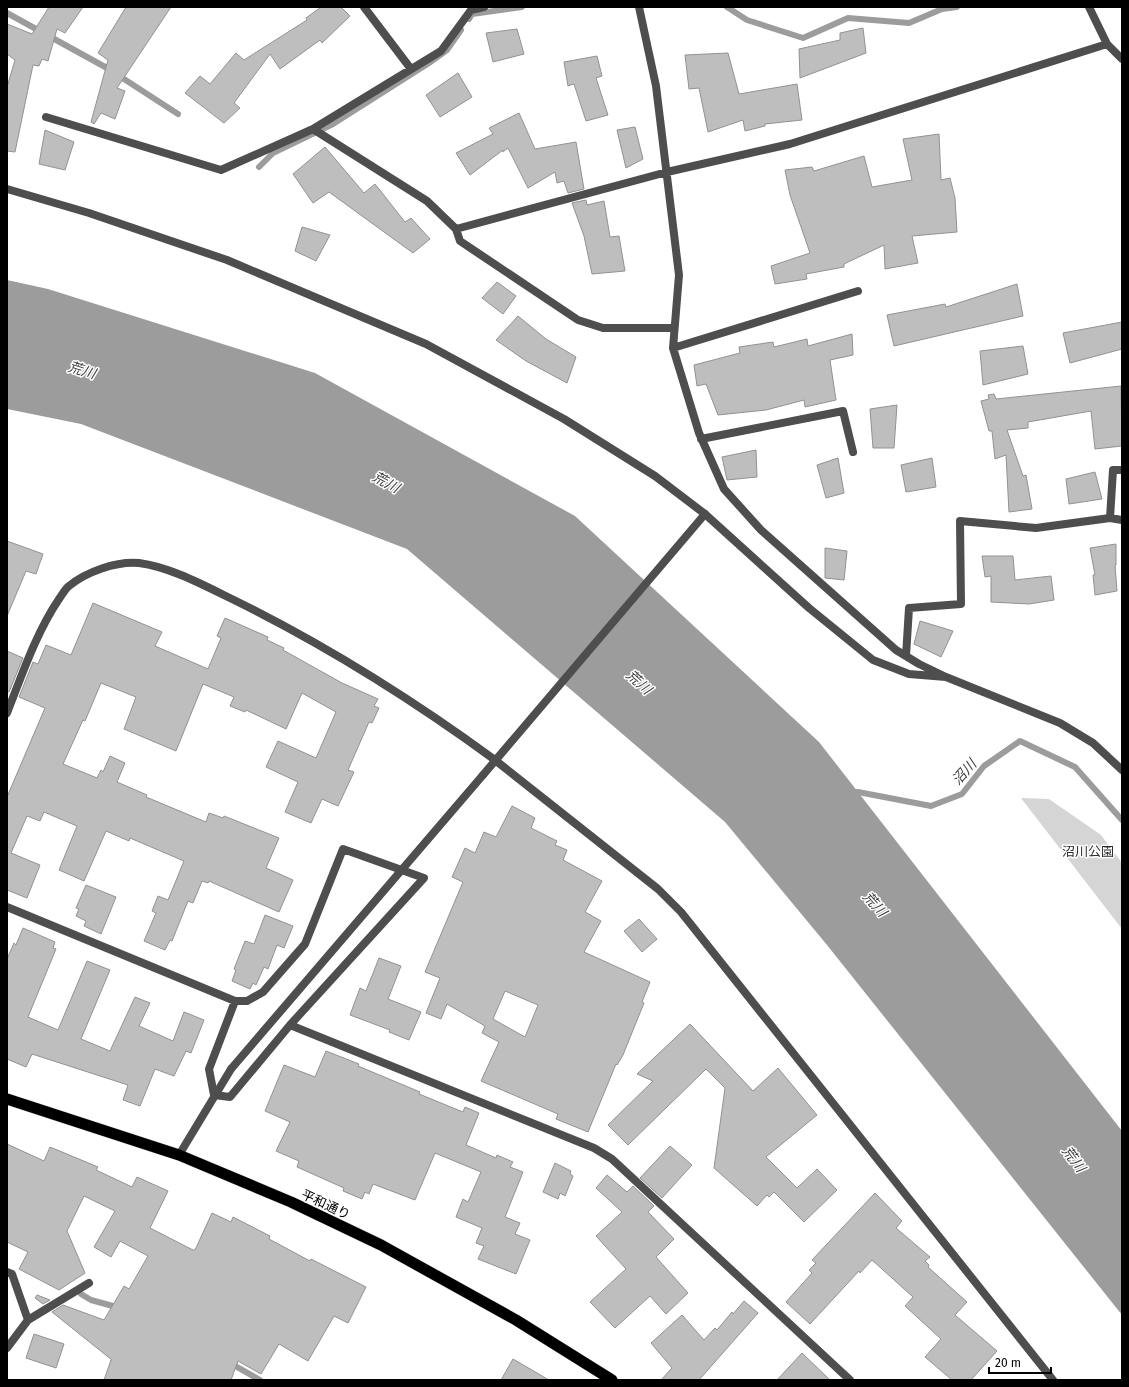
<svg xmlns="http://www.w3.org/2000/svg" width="1129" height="1387" viewBox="0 0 1129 1387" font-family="'Fira Sans','Noto Sans JP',sans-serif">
<rect width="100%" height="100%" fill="#fff"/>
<path fill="#d5d5d5" d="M 1021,798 L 1049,799 L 1101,835 L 1122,863 L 1122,929 Z"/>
<path fill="#9c9c9c" d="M 7,280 L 48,289 L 315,373 L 575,516 L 819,742 L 1122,1131 L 1122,1315 L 827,945 L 725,822 L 407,549 L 81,424 L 7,409 Z"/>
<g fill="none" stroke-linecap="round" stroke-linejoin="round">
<path stroke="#9c9c9c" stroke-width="6" d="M 727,7 L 747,20 L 803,38 L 848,18 L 909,23 L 942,9 L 957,7
M 7,13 L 107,68 L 178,114
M 469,19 L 472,14 L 522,7
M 259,167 L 273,153 L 333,124 L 429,63 L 447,50 L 461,30
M 850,794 L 858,792 L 931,806 L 962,794 L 984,766 L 1020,741 L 1075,767 L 1122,820
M 81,1294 L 91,1300 L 120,1308
M 230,1363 L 260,1380"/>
</g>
<path fill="#bebebe" stroke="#929292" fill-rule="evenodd" d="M 49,7 L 83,7 L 65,33 L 57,29 L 48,61 L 42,59 L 39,66 L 33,65 L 15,152 L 7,151 L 7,87 L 15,60 L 7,54 L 7,24 L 32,34 Z
M 126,7 L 171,7 L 117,88 L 125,91 L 115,119 L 101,113 L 94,124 L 91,122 L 108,60 L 98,53 Z
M 321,7 L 341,7 L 350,16 L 322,43 L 320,40 L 280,69 L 270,54 L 234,103 L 240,108 L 224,123 L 185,93 L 200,76 L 210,84 L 236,53 L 244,60 L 307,20 L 306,18 Z
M 863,28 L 866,53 L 800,78 L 799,49 L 840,40 L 840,33 Z
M 517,29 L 524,54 L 493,62 L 486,33 Z
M 728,53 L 739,94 L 797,84 L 802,120 L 765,124 L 765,126 L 745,131 L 743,120 L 708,132 L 699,88 L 689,89 L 685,55 Z
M 597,56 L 602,76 L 596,78 L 608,115 L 586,121 L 574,84 L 568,86 L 564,62 Z
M 458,73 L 472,97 L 440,117 L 426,95 Z
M 519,113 L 535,149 L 576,142 L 584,189 L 568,193 L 564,181 L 557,183 L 555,172 L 528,188 L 508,148 L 503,152 L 503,150 L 470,175 L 456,153 L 493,134 L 489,128 Z
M 635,127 L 643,159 L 626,168 L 617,130 Z
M 45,130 L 74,142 L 65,170 L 39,164 Z
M 939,134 L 941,180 L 950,178 L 955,198 L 957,232 L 912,236 L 918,263 L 885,269 L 884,245 L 844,264 L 844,267 L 806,274 L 807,279 L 775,284 L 771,266 L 810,253 L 790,195 L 785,170 L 812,167 L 814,171 L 864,156 L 872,187 L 912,180 L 903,139 Z
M 325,147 L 364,193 L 375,184 L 405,222 L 411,218 L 430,239 L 413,253 L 329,192 L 313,203 L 293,174 Z
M 586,200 L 587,205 L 604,201 L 610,237 L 619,236 L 625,271 L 592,274 L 584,236 L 572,203 Z
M 302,227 L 330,235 L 316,261 L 295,251 Z
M 497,282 L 516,296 L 503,314 L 482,298 Z
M 1017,284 L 1023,316 L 894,346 L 887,315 L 945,304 L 946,307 Z
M 518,316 L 546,339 L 576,357 L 567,383 L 526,361 L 496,340 Z
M 1122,322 L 1122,349 L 1070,363 L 1063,333 Z
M 852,334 L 853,355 L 830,360 L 836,400 L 805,407 L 804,400 L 766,410 L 718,415 L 706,384 L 697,386 L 694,365 L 740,353 L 739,347 L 773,342 L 774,347 L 807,339 L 808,346 Z
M 1023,346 L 1028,374 L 983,385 L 980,351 Z
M 1121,386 L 1122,446 L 1095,449 L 1091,411 L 1028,422 L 1028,428 L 1007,430 L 1023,476 L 1026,475 L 1032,509 L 1009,512 L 1006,455 L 995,459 L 992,431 L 989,431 L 981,401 L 989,399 L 988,395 L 994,394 L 996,399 Z
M 897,405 L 894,448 L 873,448 L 870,409 Z
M 756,450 L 757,477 L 727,480 L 722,457 Z
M 838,458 L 844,493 L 826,498 L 817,465 Z
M 932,458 L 936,487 L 906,492 L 901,465 Z
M 1095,472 L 1102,499 L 1069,504 L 1066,479 Z
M 7,541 L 43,554 L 36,574 L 26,571 L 7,616 Z
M 1116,544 L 1116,565 L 1115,565 L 1117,591 L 1095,595 L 1093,575 L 1095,575 L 1090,548 Z
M 825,548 L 847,551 L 844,580 L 825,578 Z
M 982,556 L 1013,556 L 1015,580 L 1051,576 L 1054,600 L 1029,604 L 991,602 L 991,576 L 985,577 Z
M 93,603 L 162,632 L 155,646 L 208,669 L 221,638 L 217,636 L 225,618 L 268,637 L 267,640 L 284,648 L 283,650 L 342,683 L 378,699 L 374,706 L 379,708 L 372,723 L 369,722 L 348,770 L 354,772 L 338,806 L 322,799 L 311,823 L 285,812 L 298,782 L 266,767 L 278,741 L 316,758 L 336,712 L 302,693 L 286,729 L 246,710 L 245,712 L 230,706 L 234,697 L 203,684 L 176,751 L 124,729 L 136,697 L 101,683 L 85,721 L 83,720 L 63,764 L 97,778 L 101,770 L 103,772 L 110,756 L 125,763 L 117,782 L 147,795 L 146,797 L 206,822 L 209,813 L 223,818 L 224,816 L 279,838 L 266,868 L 293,880 L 279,912 L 209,881 L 208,883 L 202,881 L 193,903 L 188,901 L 172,941 L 170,940 L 165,950 L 144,941 L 156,913 L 152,911 L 158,896 L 168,900 L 184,861 L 130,838 L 129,841 L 106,831 L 84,881 L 59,870 L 77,826 L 44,812 L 40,821 L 27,816 L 11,853 L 40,865 L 27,898 L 7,890 L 7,797 L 45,708 L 19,697 L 33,662 L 38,664 L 46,645 L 71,655 Z
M 920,621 L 953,631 L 941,657 L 914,644 Z
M 7,651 L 23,658 L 9,692 L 7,691 Z
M 512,806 L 535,818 L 531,828 L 557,841 L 555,845 L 567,850 L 563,860 L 602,881 L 585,912 L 601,921 L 584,952 L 650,982 L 642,1002 L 644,1003 L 623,1055 L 617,1065 L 616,1064 L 588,1132 L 556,1119 L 558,1114 L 481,1081 L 499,1042 L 482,1033 L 485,1026 L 447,1004 L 441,1019 L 426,1013 L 440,978 L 425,972 L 463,882 L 452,877 L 465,848 L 475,853 L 484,832 L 496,837 ZM 505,991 L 538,1005 L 525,1037 L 493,1019 Z
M 86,885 L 116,897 L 101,934 L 84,926 L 86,921 L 76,916 L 79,909 L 76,908 Z
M 265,915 L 293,926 L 284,948 L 277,945 L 268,969 L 264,967 L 256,985 L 253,983 L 250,989 L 232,981 L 236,970 L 234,969 L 245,941 L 254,944 Z
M 639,919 L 657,939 L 642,952 L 624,931 Z
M 23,928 L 55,942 L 53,948 L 56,949 L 28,1017 L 58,1030 L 87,961 L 110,970 L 81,1039 L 110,1051 L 135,997 L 150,1003 L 139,1026 L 173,1041 L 184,1012 L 204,1020 L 191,1053 L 186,1051 L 174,1076 L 155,1069 L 140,1106 L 123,1100 L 128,1085 L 32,1054 L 26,1067 L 7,1059 L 7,959 L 14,943 L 16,945 Z
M 379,958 L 401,966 L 388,999 L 421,1012 L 409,1040 L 389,1032 L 390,1030 L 350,1015 L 360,988 L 366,991 Z
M 690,1024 L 753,1091 L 778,1068 L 817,1115 L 766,1157 L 797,1188 L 817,1169 L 837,1190 L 804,1222 L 774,1192 L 769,1197 L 767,1195 L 757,1206 L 714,1168 L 725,1088 L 706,1069 L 628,1145 L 608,1125 L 653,1081 L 637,1074 Z
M 326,1051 L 359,1064 L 358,1066 L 420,1092 L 419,1094 L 463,1112 L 465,1107 L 479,1113 L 466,1145 L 496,1158 L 497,1155 L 513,1162 L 510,1167 L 523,1172 L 505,1217 L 520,1223 L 515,1234 L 530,1240 L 516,1274 L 478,1259 L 484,1246 L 476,1243 L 482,1228 L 456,1217 L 463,1199 L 468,1202 L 481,1172 L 435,1153 L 415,1200 L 373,1184 L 369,1194 L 365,1192 L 362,1199 L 343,1191 L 344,1188 L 297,1167 L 299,1161 L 276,1151 L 290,1122 L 265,1111 L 284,1065 L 315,1077 Z
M 7,1144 L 44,1161 L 50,1147 L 98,1167 L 96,1170 L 132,1187 L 137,1177 L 168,1191 L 150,1228 L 193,1250 L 195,1250 L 212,1213 L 231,1222 L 233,1217 L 270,1236 L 269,1239 L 310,1261 L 311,1259 L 366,1287 L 348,1323 L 334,1316 L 308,1361 L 279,1344 L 261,1374 L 238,1361 L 231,1380 L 104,1380 L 111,1360 L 112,1360 L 52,1312 L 63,1305 L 104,1320 L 124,1286 L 129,1289 L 148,1256 L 120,1241 L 111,1257 L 94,1247 L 115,1211 L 84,1196 L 67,1231 L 85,1273 L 59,1290 L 19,1269 L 28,1252 L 7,1242 Z
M 670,1146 L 692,1165 L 662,1198 L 640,1178 Z
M 555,1163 L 571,1171 L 570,1174 L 573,1176 L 565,1196 L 560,1193 L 558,1199 L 543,1192 Z
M 607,1175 L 627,1192 L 633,1186 L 654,1206 L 648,1212 L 674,1239 L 656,1257 L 688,1293 L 666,1314 L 650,1296 L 615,1328 L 590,1302 L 626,1269 L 596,1236 L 622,1212 L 596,1188 Z
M 875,1193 L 902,1221 L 896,1228 L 930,1257 L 925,1261 L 929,1265 L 928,1267 L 967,1302 L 955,1315 L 997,1351 L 971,1380 L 952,1380 L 925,1357 L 941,1339 L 905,1306 L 913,1297 L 872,1260 L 860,1273 L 859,1271 L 810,1324 L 786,1302 L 812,1273 L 809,1270 L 816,1263 L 812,1260 Z
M 37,1295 L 50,1300 L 43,1304 L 35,1298 Z
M 744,1301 L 758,1313 L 699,1380 L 661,1380 L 672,1368 L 651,1343 L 682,1315 L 704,1340 L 715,1328 L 717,1330 L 732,1312 L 733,1314 Z
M 34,1334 L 64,1344 L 56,1368 L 26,1358 Z
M 802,1353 L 830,1380 L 777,1380 Z
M 513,1359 L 549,1380 L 501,1380 Z"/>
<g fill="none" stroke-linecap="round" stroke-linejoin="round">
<g stroke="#dbdbdb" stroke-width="12">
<path id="trunk" d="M 7,1099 L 179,1155 L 291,1202 L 381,1245 L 516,1320 L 612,1380"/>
</g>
<path stroke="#4e4e4e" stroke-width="8" d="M 364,7 L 411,69
M 639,7 L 656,86 L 679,275 L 673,348 L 699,433 L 724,489 L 761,530 L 896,650 L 919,664 L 946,677
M 1089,7 L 1107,44 L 1122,59
M 46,117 L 221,170 L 313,129 L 441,51 L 471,10 L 484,7
M 313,129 L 427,201 L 456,229 L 460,241 L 578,320 L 603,328 L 674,328
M 456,229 L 667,172 L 790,144 L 1107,44
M 673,348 L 858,291
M 701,439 L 843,411 L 853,452
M 705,514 L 809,608 L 873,660 L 909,674 L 946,677 L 1060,723 L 1093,743 L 1122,770
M 1110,518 L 1113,470 L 1122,470
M 906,656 L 909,608 L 961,604 L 960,521 L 1036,528 L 1110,518 L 1122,520
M 7,713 C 22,675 36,633 59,599 C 62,595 65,589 69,586 C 86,572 116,561 139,563 C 171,567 207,587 236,601 C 327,646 413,700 495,760
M 7,907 L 235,1001 L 247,1001 L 263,992 L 305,944 L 343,849 L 424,878 L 290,1025 L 230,1097 L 214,1095 L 209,1069 L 235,1001
M 290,1025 L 594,1148 L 612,1159 L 850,1380
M 7,1272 L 12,1274 L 28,1320 L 7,1348
M 28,1320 L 89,1283"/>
<path stroke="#4e4e4e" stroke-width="8" d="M 7,189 L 89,213 L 227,260 L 426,344 L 564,419 L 655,476 L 705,514 L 483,775
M 495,760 L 658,889 L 681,912 L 1053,1380
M 179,1155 L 231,1069"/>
<use href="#trunk" stroke="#000" stroke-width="11"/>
<path stroke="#4e4e4e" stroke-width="8" d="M 231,1069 L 483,775"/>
</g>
<g text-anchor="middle" stroke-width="3" stroke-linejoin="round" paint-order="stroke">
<g font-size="13" fill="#2c2c2c" stroke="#fff">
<text x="1088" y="856">沼川公園</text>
</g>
<g font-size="13" fill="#000" stroke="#fff">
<text transform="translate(326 1204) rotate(25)" y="5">平和通り</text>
</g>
<g font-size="14" font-style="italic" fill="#3d3d3d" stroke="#fff">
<text transform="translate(82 370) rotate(17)" y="5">荒川</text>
<text transform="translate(386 482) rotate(28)" y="5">荒川</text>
<text transform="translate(639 682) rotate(42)" y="5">荒川</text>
<text transform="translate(964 772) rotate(-48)" y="5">沼川</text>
<text transform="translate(875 904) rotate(48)" y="5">荒川</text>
<text transform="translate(1074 1159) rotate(53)" y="5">荒川</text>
</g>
</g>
<rect width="1129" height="1387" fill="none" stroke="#000000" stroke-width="16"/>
<path d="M989 1367v6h62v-6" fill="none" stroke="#000000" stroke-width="2"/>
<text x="995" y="1367" font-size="12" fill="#000000" stroke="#ffffff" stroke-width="3" paint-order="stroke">20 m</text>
</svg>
